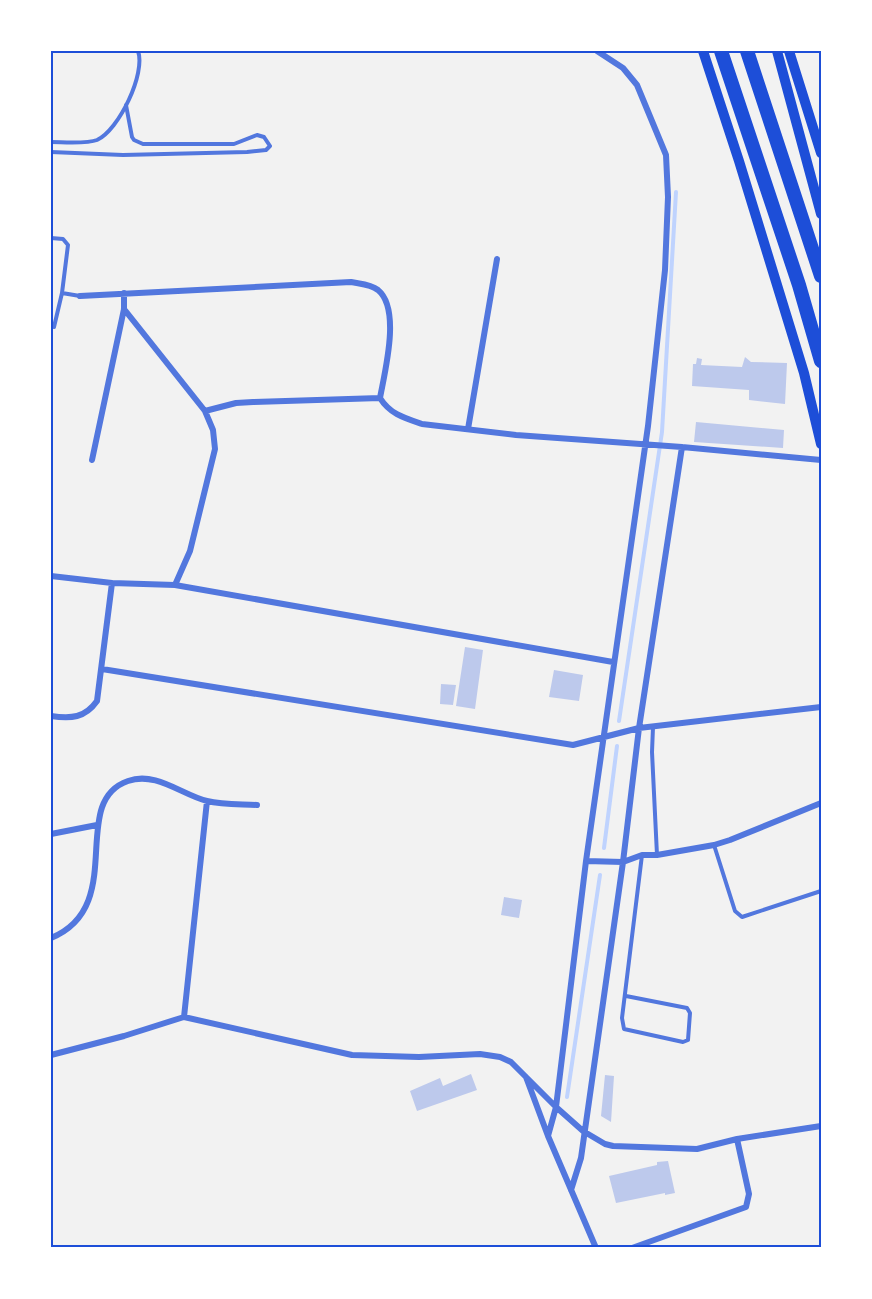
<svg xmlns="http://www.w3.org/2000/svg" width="872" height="1299" viewBox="0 0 872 1299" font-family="'Crimson Pro',serif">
<rect width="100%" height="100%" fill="#f2f2f2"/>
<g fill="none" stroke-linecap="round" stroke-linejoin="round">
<path stroke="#bfd3fe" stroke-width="4" d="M 619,721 L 662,432 L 676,192
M 604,848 L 617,746
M 567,1097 L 600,875"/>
</g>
<path fill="#bdc9ec" d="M 745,357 L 751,362 L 787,363 L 785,404 L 749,400 L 749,390 L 692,386 L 693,364 L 696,364 L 697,358 L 702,359 L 701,365 L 742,367 Z
M 696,422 L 784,430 L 783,448 L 694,442 Z
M 465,647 L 483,650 L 475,709 L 456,706 Z
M 554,670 L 583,675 L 579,701 L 549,697 Z
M 441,684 L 456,685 L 453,705 L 440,704 Z
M 504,897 L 522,900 L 519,918 L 501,915 Z
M 471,1074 L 477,1090 L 417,1111 L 410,1091 L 440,1078 L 443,1086 Z
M 605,1075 L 614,1076 L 611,1122 L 601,1116 Z
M 668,1161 L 675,1193 L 665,1195 L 665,1193 L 616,1203 L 609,1176 L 657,1165 L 657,1162 Z"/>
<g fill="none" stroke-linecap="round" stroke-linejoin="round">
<path stroke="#5277de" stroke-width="4" d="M 51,142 C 63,142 87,144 97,140 C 119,130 146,73 138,51
M 51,152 L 123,155 L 247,152 L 266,150 L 270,146 L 264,137 L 257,135 L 234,144 L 143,144 L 134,140 L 132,137 L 126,105
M 51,238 L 63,239 L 68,245 L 62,293 L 54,327
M 62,293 L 80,296
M 653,727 L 652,752 L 657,855
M 714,845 L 735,911 L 742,917 L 821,891
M 626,996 L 687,1008 L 690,1013 L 688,1040 L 683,1042 L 624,1029 L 622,1018 L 642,855"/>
<path stroke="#5277de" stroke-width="6" d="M 80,296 L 351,282 C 360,284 370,284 378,290 C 401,309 385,371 380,398 C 390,414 404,418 422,424 L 516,435 L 682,447 L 821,460
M 124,309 L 205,411 L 213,430 L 215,449 L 190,551 L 175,585
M 205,411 L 236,403 L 253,402 L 380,398
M 468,429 L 497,259
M 92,460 L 124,309 L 124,293
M 51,576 L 112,583 L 175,585 L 613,662
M 102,669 L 573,745 L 639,728 L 821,707
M 51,716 C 71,719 85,718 97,701 L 112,583
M 51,834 L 97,825
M 586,861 L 623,862 L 642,855 L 657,855 L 714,845 L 730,840 L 821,803
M 51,938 C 129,906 67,802 128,781 C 156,771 182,795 207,801 C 223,805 241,804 257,805
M 184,1017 L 207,801
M 51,1055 L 124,1036 L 184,1017 L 352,1055 L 419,1057 L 480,1054 L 500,1057 L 511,1062 L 556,1107 L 583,1131 L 605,1144 L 613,1146 L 697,1149 L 737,1139 L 821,1126
M 526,1077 L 548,1136 L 596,1248
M 548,1136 L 556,1107 L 586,861 L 648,426 L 665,270 L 668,197 L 666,155 L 637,85 L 623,68 L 597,51
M 571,1190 L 581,1158 L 623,862 L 639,728 L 682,447
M 632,1248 L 746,1207 L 749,1194 L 737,1139"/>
<path stroke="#1d4ed8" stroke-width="10" d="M 703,51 L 739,161 L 804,373 L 821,444
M 777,51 L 821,214
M 789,51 L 821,153"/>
<path stroke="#1d4ed8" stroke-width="14" d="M 721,51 L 799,285 L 821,361
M 747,51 L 821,276"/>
</g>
<rect width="872" height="1299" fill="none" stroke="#ffffff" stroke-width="105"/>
<rect x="52" y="52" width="768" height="1194" fill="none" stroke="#1d4ed8" stroke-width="2"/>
</svg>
